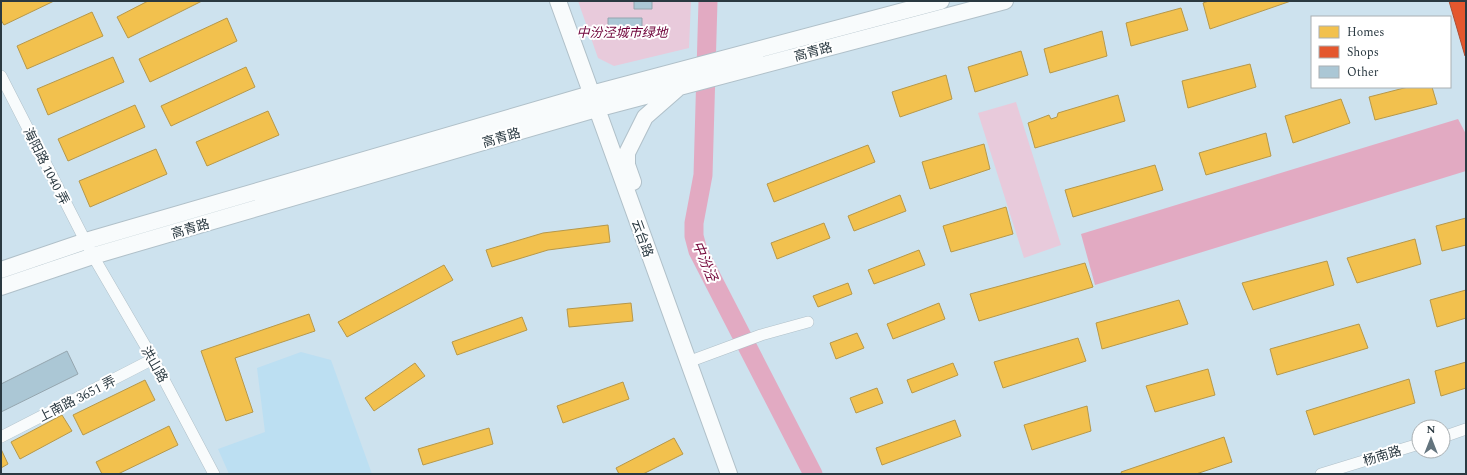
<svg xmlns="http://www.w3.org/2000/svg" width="1467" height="475" viewBox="0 0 1467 475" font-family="Spectral,'Noto Sans SC',serif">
<rect width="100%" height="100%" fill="#cde2ee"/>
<path fill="#bcdff2" d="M 301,352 L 331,360 L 372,474 L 229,474 L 218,449 L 265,432 L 257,368 Z"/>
<path fill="#e8cadb" d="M 578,1 L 691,1 L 689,48 L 614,66 L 598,58 Z
M 1016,102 L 1061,245 L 1024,258 L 978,113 Z"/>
<path fill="#e2aac2" d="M 1458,119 L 1466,134 L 1466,171 L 1095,285 L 1081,234 Z"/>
<path fill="#f2c14e" stroke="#b6984a" d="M 1,1 L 54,1 L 4,25 L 1,20 Z
M 148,1 L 202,1 L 128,38 L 117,17 Z
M 1209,1 L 1291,1 L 1210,29 L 1203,3 Z
M 1181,8 L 1188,30 L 1131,46 L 1126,23 Z
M 92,12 L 103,36 L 27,69 L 17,46 Z
M 227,18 L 237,41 L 150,82 L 139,59 Z
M 1102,31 L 1107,56 L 1050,73 L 1044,49 Z
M 1021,51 L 1028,75 L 975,92 L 968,67 Z
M 113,57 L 124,82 L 48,115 L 37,89 Z
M 1250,64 L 1256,87 L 1188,108 L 1182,81 Z
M 246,67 L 255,87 L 171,126 L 161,106 Z
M 946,75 L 952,99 L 900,117 L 892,92 Z
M 1408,87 L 1432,87 L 1437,104 L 1375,120 L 1369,97 Z
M 1118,95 L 1125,121 L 1035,148 L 1028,123 L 1049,115 L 1051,119 L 1057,117 L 1058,113 Z
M 1341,99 L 1350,123 L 1293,143 L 1285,116 Z
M 135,105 L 145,127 L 68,161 L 58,139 Z
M 268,111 L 279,135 L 207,166 L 196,142 Z
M 1266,133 L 1271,156 L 1206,175 L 1199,153 Z
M 984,144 L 990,169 L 930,189 L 922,162 Z
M 868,145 L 875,162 L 774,202 L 767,184 Z
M 156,149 L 167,174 L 90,207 L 79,181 Z
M 1155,165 L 1163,190 L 1073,217 L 1065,190 Z
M 900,195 L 906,211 L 854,231 L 848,216 Z
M 1006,207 L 1013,234 L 951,252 L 943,226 Z
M 1466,218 L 1466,245 L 1442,251 L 1436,226 Z
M 824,223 L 830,238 L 777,259 L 771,243 Z
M 608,225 L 610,242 L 548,250 L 492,267 L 486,250 L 543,233 Z
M 1415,239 L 1421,264 L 1357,283 L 1347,258 Z
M 919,250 L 925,265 L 874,284 L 868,270 Z
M 1327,261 L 1334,285 L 1253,310 L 1242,283 Z
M 1085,263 L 1093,287 L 979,321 L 970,294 Z
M 444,265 L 453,280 L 347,337 L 338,322 Z
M 848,283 L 852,294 L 818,307 L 813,296 Z
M 1466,290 L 1466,318 L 1437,327 L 1430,300 Z
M 1179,300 L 1188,324 L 1102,349 L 1096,323 Z
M 631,303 L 633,321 L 569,327 L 567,309 Z
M 939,303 L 945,319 L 893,339 L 887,324 Z
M 309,314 L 315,331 L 235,358 L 253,412 L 226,421 L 201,351 Z
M 522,317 L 527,330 L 457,355 L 452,342 Z
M 1359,324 L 1368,348 L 1277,375 L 1270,349 Z
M 857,333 L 864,348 L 836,359 L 830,343 Z
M 1078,338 L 1086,361 L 1003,388 L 994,362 Z
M 1466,362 L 1466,388 L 1441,396 L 1435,371 Z
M 415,363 L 425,376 L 374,411 L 365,398 Z
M 953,363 L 958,375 L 912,393 L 907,380 Z
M 1208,369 L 1215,395 L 1155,412 L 1146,386 Z
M 1409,379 L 1415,403 L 1314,435 L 1306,411 Z
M 145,380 L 155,400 L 83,435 L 73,415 Z
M 623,382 L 629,399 L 563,423 L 557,406 Z
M 877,388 L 883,403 L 856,413 L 850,398 Z
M 1087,406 L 1091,431 L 1032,450 L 1024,425 Z
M 62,415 L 72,431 L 20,459 L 11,442 Z
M 955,420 L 961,436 L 882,465 L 876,448 Z
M 169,426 L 178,445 L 118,474 L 102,474 L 96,462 Z
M 489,428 L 493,444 L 423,465 L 418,449 Z
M 1224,437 L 1232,462 L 1196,474 L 1122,474 L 1121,472 Z
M 674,438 L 683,454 L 643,474 L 619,474 L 616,468 Z
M 1,449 L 8,464 L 1,468 Z"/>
<path fill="#e4572e" stroke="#ac4e34" d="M 1449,1 L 1466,1 L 1466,56 L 1465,56 Z"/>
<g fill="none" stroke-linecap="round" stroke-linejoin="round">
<path stroke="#e2aac2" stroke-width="19" d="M 708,1 L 703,175 L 694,223 L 694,236 L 698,251 L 813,474"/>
</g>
<path fill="#abc7d5" stroke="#95a6af" d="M 634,1 L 652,1 L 652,9 L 634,9 Z
M 608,18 L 642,18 L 642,33 L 608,33 Z
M 67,351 L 78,374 L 1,412 L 1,384 Z"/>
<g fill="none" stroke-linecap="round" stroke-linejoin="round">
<g stroke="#b0c0c9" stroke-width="12">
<path id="street" d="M 1,76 L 93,256 L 153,359 L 214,474
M 688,362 L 761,335 L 808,322
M 1,437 L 153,359
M 1443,437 L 1466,429
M 1321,474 L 1419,444"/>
</g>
<g stroke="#b0c0c9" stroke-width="18">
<path id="secondary" d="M 558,1 L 729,474
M 633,182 L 627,165 L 627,153 L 645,117 L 677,89
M 1,270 L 86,241 L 591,94 L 941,1
M 1,287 L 93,256 L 596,109 L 1005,1"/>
</g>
<use href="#street" stroke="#f8fbfc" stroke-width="11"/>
<use href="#secondary" stroke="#f8fbfc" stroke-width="16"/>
</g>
<g text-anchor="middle" stroke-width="4" stroke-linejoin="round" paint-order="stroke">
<g font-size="13" font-style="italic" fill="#6e0038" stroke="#fff">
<text x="622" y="37">中汾泾城市绿地</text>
</g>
<g font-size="13" fill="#2a3941" stroke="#fff">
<text transform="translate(813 51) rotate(-15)" y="5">高青路</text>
<text transform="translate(501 137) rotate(-16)" y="5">高青路</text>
<text transform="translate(47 166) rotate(63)" y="5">海阳路 1040 弄</text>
<text transform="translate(190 228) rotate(-16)" y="5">高青路</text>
<text transform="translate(643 238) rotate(70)" y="5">云台路</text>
<text transform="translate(155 364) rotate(60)" y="5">洪山路</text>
<text transform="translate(77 398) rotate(-27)" y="5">上南路 3651 弄</text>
<text transform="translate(1382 455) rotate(-17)" y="5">杨南路</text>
</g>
<g font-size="14" font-style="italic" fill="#770d3f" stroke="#fff">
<text transform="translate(705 261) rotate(67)" y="5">中汾泾</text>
</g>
</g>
<rect width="1467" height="475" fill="none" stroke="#2a3941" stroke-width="4"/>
<rect x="1311" y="16" width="140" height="72" fill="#ffffff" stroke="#aab0b3"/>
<rect x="1319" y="26" width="20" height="12" fill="#f2c14e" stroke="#aab0b3"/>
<text x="1347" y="36" font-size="12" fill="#2a3941">Homes</text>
<rect x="1319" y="46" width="20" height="12" fill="#e4572e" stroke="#aab0b3"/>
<text x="1347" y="56" font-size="12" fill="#2a3941">Shops</text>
<rect x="1319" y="66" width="20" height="12" fill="#abc7d5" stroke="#aab0b3"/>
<text x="1347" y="76" font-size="12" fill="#2a3941">Other</text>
<g transform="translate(1431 439)"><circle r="19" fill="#ffffff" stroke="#aab0b3"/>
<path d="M0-3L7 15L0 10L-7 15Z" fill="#63747e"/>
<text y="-6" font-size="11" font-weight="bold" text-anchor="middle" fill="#2a3941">N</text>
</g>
</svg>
